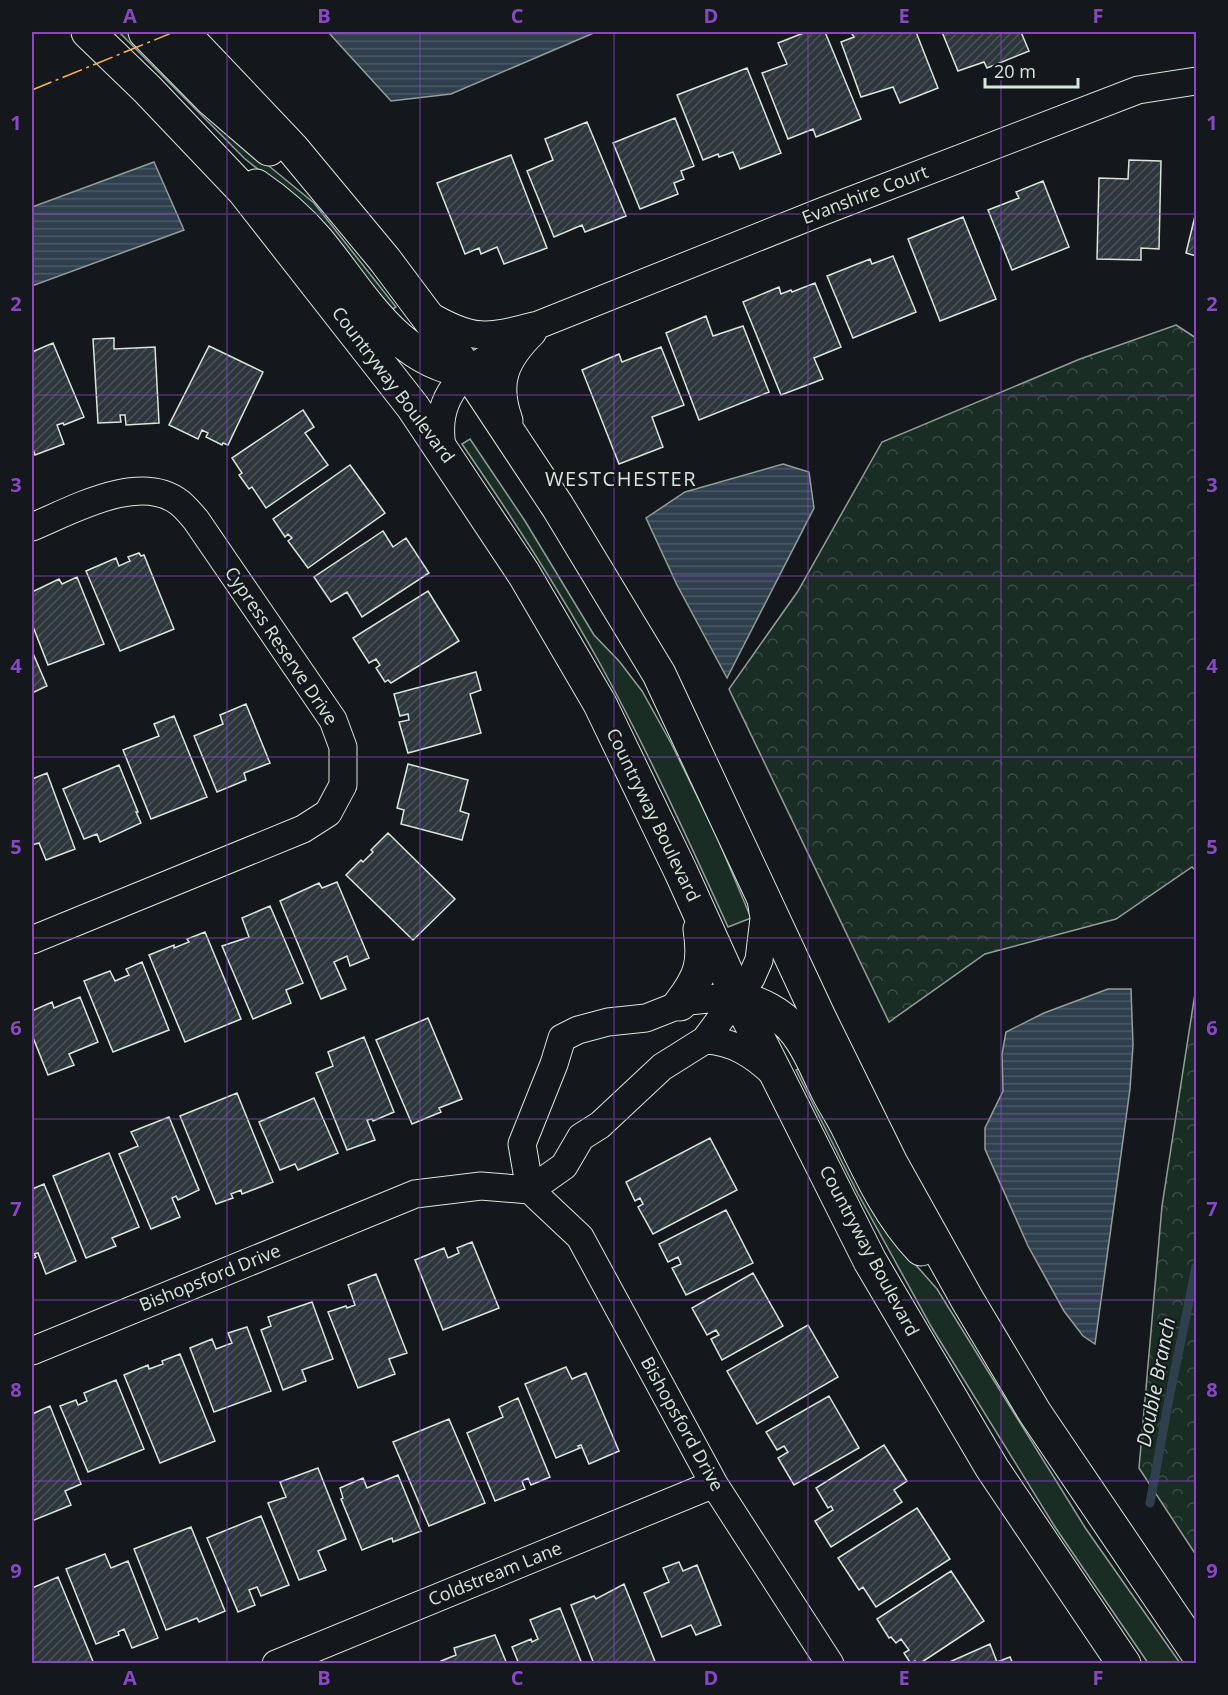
<svg xmlns="http://www.w3.org/2000/svg" width="1228" height="1695" viewBox="0 0 1228 1695" font-family="'Open Sans',sans-serif">
<defs>
<pattern id="forest-crowns" width="20" height="18" patternUnits="userSpaceOnUse" patternTransform="scale(1.5)"><rect width="20" height="18" fill="#1a2d24"/><path d="M2 6a3 3 0 1 1 6 0M12 15a3 3 0 1 1 6 0" fill="none" stroke="#3b4b43"/></pattern>
<pattern id="water-rules" width="6" height="5" patternUnits="userSpaceOnUse" patternTransform="scale(1.5)"><rect width="6" height="5" fill="#2f3f4d"/><path d="M0 2.5h6" fill="none" stroke="#4c5b66"/></pattern>
<pattern id="building-hatch" width="6" height="6" patternUnits="userSpaceOnUse" patternTransform="scale(1.5)"><rect width="6" height="6" fill="#2c363c"/><path d="M-1 1l2-2M0 6l6-6M5 7l2-2" fill="none" stroke="#4a5358"/></pattern>
</defs>
<rect width="100%" height="100%" fill="#14181c"/>
<path fill="#1a2d24" stroke="#939e99" stroke-width="1.5" d="M 119,32 L 133,32 L 258,157 L 314,203 L 396,307 L 388,312 L 306,208 L 244,158 Z
M 470,439 L 525,521 L 594,635 L 619,661 L 642,691 L 671,743 L 717,837 L 751,918 L 728,927 C 687,837 646,747 598,660 C 557,586 510,514 462,444 Z
M 804,1066 L 907,1255 L 937,1289 L 1086,1529 L 1180,1663 L 1148,1663 L 1055,1527 L 932,1328 L 858,1194 L 796,1070 Z"/>
<path fill="url(#forest-crowns)" stroke="#939e99" stroke-width="1.5" d="M 1176,325 L 1196,338 L 1196,871 L 1192,867 L 1116,919 L 985,954 L 889,1022 L 729,689 L 798,591 L 882,442 L 1080,359 Z
M 1196,987 L 1196,1555 L 1139,1468 L 1162,1206 Z"/>
<path fill="url(#water-rules)" stroke="#939e99" stroke-width="1.5" d="M 328,32 L 596,32 L 451,94 L 391,101 Z
M 154,162 L 184,230 L 32,286 L 32,207 Z
M 783,464 L 809,472 L 814,508 L 727,678 L 677,585 L 646,518 L 685,492 Z
M 1108,989 L 1131,989 L 1133,1045 L 1130,1089 L 1095,1344 L 1083,1336 L 1064,1311 L 1028,1246 L 985,1149 L 985,1128 L 1003,1091 L 1002,1054 L 1006,1032 L 1044,1013 Z"/>
<g fill="none" stroke-linecap="round" stroke-linejoin="round">
<path stroke="#2f3f4d" stroke-width="9" d="M 1150,1503 L 1168,1404 L 1196,1267"/>
</g>
<path fill="url(#building-hatch)" stroke="#d8e6dc" stroke-width="1.5" d="M 806,32 L 825,32 L 861,119 L 816,137 L 813,129 L 788,139 L 762,73 L 787,64 L 778,43 Z
M 851,32 L 916,32 L 938,88 L 900,103 L 893,87 L 861,97 L 841,42 L 854,37 Z
M 942,32 L 1021,32 L 1029,51 L 987,68 L 984,62 L 958,71 Z
M 747,68 L 781,153 L 740,169 L 733,152 L 719,157 L 718,154 L 703,160 L 677,95 Z
M 675,118 L 694,166 L 681,171 L 684,179 L 674,183 L 678,194 L 640,209 L 613,143 Z
M 587,122 L 626,216 L 585,232 L 582,225 L 554,237 L 527,171 L 553,160 L 545,139 Z
M 511,155 L 547,248 L 504,264 L 497,247 L 481,254 L 479,248 L 465,254 L 437,183 Z
M 1129,160 L 1161,161 L 1159,249 L 1141,248 L 1141,260 L 1097,259 L 1099,178 L 1128,179 Z
M 1043,181 L 1069,247 L 1012,270 L 988,210 L 1019,198 L 1016,192 Z
M 1196,212 L 1196,256 L 1186,253 Z
M 963,217 L 996,299 L 940,321 L 908,239 Z
M 893,256 L 916,312 L 853,338 L 827,276 L 870,259 L 872,264 Z
M 815,283 L 841,347 L 814,358 L 823,379 L 781,395 L 743,302 L 779,287 L 781,294 L 791,290 L 792,292 Z
M 706,316 L 713,336 L 743,326 L 769,392 L 699,420 L 666,333 Z
M 114,338 L 114,349 L 155,347 L 159,423 L 126,425 L 125,415 L 120,415 L 121,422 L 98,423 L 93,339 Z
M 53,343 L 84,417 L 64,425 L 63,423 L 57,425 L 64,444 L 35,455 L 32,446 L 32,352 Z
M 209,346 L 263,372 L 228,445 L 223,443 L 222,445 L 206,437 L 208,433 L 202,430 L 198,439 L 169,425 Z
M 661,347 L 684,405 L 652,417 L 663,447 L 619,464 L 582,370 L 619,354 L 622,362 Z
M 303,410 L 314,427 L 305,433 L 328,465 L 266,508 L 252,487 L 249,489 L 239,475 L 242,473 L 232,458 Z
M 350,465 L 385,513 L 308,568 L 288,541 L 292,538 L 288,534 L 285,537 L 273,519 Z
M 383,531 L 393,547 L 406,538 L 429,573 L 362,617 L 347,592 L 331,602 L 314,577 Z
M 139,553 L 141,556 L 144,555 L 174,629 L 120,651 L 86,571 L 116,558 L 119,566 L 130,561 L 128,557 Z
M 77,577 L 104,644 L 48,665 L 32,624 L 32,592 L 59,579 L 62,584 Z
M 428,591 L 459,641 L 391,683 L 388,680 L 385,682 L 376,668 L 380,665 L 376,659 L 369,663 L 353,638 Z
M 32,651 L 47,686 L 32,693 Z
M 476,672 L 481,690 L 470,694 L 481,733 L 408,753 L 399,722 L 409,720 L 408,714 L 400,716 L 394,694 Z
M 246,704 L 270,763 L 244,773 L 246,780 L 217,792 L 194,736 L 223,724 L 220,715 Z
M 174,716 L 207,797 L 151,819 L 123,750 L 159,736 L 154,724 Z
M 408,764 L 468,780 L 460,811 L 469,814 L 462,840 L 401,824 L 404,810 L 397,808 Z
M 119,765 L 138,812 L 136,812 L 141,823 L 100,842 L 97,834 L 84,839 L 63,789 Z
M 47,773 L 75,849 L 46,860 L 39,843 L 32,845 L 32,779 Z
M 388,833 L 455,899 L 413,940 L 346,875 L 361,860 L 363,862 L 373,852 L 371,850 Z
M 337,882 L 369,958 L 350,966 L 347,956 L 334,962 L 346,989 L 321,999 L 280,901 L 319,883 L 322,888 Z
M 270,906 L 303,983 L 286,990 L 291,1003 L 253,1019 L 222,946 L 249,937 L 242,918 Z
M 205,932 L 241,1019 L 185,1042 L 149,955 L 174,945 L 174,948 L 189,942 L 187,939 Z
M 142,962 L 169,1030 L 113,1052 L 84,981 L 110,971 L 115,981 L 129,975 L 126,969 Z
M 80,997 L 98,1042 L 69,1054 L 74,1065 L 48,1075 L 32,1035 L 32,1011 L 52,1002 L 54,1008 Z
M 428,1018 L 462,1099 L 439,1108 L 441,1112 L 412,1124 L 376,1040 Z
M 364,1037 L 394,1112 L 373,1121 L 372,1119 L 367,1120 L 375,1140 L 347,1150 L 316,1073 L 333,1066 L 328,1052 Z
M 237,1093 L 273,1182 L 242,1194 L 241,1190 L 231,1194 L 233,1198 L 216,1204 L 180,1116 Z
M 314,1098 L 338,1153 L 298,1170 L 295,1164 L 280,1170 L 259,1122 Z
M 169,1117 L 199,1190 L 178,1200 L 176,1196 L 172,1198 L 180,1217 L 151,1229 L 119,1154 L 138,1146 L 131,1132 Z
M 710,1138 L 737,1190 L 653,1234 L 638,1207 L 643,1204 L 640,1198 L 635,1201 L 626,1182 Z
M 109,1153 L 139,1227 L 112,1238 L 116,1246 L 86,1258 L 53,1176 Z
M 44,1184 L 76,1261 L 46,1274 L 38,1253 L 34,1254 L 36,1257 L 32,1259 L 32,1189 Z
M 726,1210 L 753,1263 L 686,1295 L 672,1268 L 681,1264 L 678,1257 L 668,1262 L 659,1244 Z
M 472,1242 L 499,1308 L 443,1330 L 415,1260 L 444,1248 L 448,1258 L 459,1253 L 457,1248 Z
M 753,1273 L 783,1326 L 722,1360 L 711,1339 L 719,1335 L 716,1330 L 707,1335 L 692,1308 Z
M 376,1274 L 407,1353 L 389,1359 L 395,1374 L 358,1388 L 328,1312 L 346,1306 L 347,1308 L 355,1305 L 348,1285 Z
M 312,1302 L 333,1359 L 302,1370 L 306,1381 L 283,1390 L 261,1330 L 271,1326 L 268,1317 Z
M 808,1325 L 838,1377 L 757,1424 L 727,1371 Z
M 247,1327 L 271,1391 L 214,1412 L 190,1348 L 212,1339 L 216,1349 L 232,1343 L 228,1333 Z
M 180,1354 L 215,1441 L 160,1463 L 124,1375 L 148,1365 L 149,1369 L 163,1364 L 162,1361 Z
M 566,1367 L 572,1379 L 586,1373 L 619,1451 L 589,1464 L 581,1445 L 578,1446 L 580,1448 L 556,1458 L 525,1384 Z
M 116,1380 L 144,1449 L 88,1472 L 60,1406 L 76,1400 L 78,1405 L 87,1401 L 84,1393 Z
M 829,1396 L 859,1448 L 794,1485 L 778,1458 L 788,1452 L 784,1446 L 777,1450 L 766,1432 Z
M 518,1398 L 550,1477 L 531,1485 L 528,1478 L 522,1481 L 525,1489 L 495,1501 L 467,1433 L 503,1417 L 499,1407 Z
M 50,1406 L 81,1484 L 65,1491 L 71,1505 L 32,1521 L 32,1414 Z
M 449,1419 L 485,1503 L 429,1526 L 393,1442 Z
M 884,1445 L 907,1481 L 894,1490 L 902,1502 L 831,1547 L 815,1521 L 833,1510 L 831,1506 L 828,1508 L 816,1488 Z
M 318,1468 L 346,1539 L 318,1551 L 326,1570 L 299,1580 L 268,1503 L 286,1497 L 280,1482 Z
M 398,1475 L 421,1531 L 393,1542 L 392,1538 L 362,1550 L 341,1499 L 343,1498 L 340,1488 L 363,1478 L 367,1488 Z
M 917,1508 L 950,1559 L 876,1607 L 863,1587 L 859,1590 L 838,1558 Z
M 261,1516 L 289,1585 L 261,1596 L 257,1587 L 249,1590 L 255,1605 L 238,1612 L 207,1538 Z
M 191,1527 L 225,1611 L 199,1622 L 197,1618 L 166,1630 L 134,1549 Z
M 105,1554 L 111,1568 L 128,1561 L 158,1638 L 132,1648 L 124,1629 L 118,1632 L 119,1635 L 96,1644 L 66,1569 Z
M 679,1562 L 683,1571 L 697,1565 L 721,1625 L 696,1635 L 691,1625 L 662,1637 L 644,1593 L 669,1582 L 663,1568 Z
M 951,1571 L 984,1621 L 919,1664 L 915,1661 L 911,1664 L 904,1653 L 909,1650 L 901,1639 L 896,1643 L 891,1637 L 889,1638 L 877,1619 Z
M 58,1577 L 94,1664 L 32,1664 L 32,1588 Z
M 624,1584 L 656,1664 L 594,1664 L 571,1605 L 594,1596 L 596,1599 Z
M 560,1608 L 582,1664 L 519,1664 L 512,1647 L 531,1639 L 532,1642 L 538,1639 L 530,1620 Z
M 495,1635 L 507,1664 L 442,1664 L 441,1661 L 456,1655 L 454,1648 Z
M 990,1644 L 997,1662 L 1010,1657 L 1013,1664 L 945,1664 Z"/>
<g fill="none" stroke-linecap="round" stroke-linejoin="round">
<g stroke="#d8e6dc" stroke-width="29">
<path id="street" d="M 427,314 C 474,342 487,338 538,325 L 821,212 L 1138,90 L 1196,81
M 442,450 C 441,441 440,431 441,422 C 445,377 488,358 522,336
M 32,527 C 71,511 140,471 180,503 C 186,508 191,514 196,520 L 333,720 L 343,747 L 343,785 L 328,813 L 303,829 L 32,940
M 737,996 L 689,1001 L 646,1018 L 608,1022 L 578,1030 L 562,1038 L 554,1064 L 522,1144 L 530,1190 L 580,1237 L 714,1484 L 830,1664
M 705,1040 C 733,1041 754,1055 774,1074
M 32,1351 L 415,1194 L 481,1186 L 530,1190 L 564,1166 L 581,1137 L 600,1125 L 662,1067 L 705,1040 L 751,978 L 759,960 L 764,918 L 761,899
M 276,1664 L 714,1484"/>
</g>
<g stroke="#d8e6dc" stroke-width="35">
<path id="secondary" d="M 88,32 L 147,89 L 244,191 L 413,407 L 524,574 L 600,704 L 681,872 L 737,996 L 870,1261 L 992,1468 L 1124,1664
M 145,32 L 211,99 L 269,149
M 182,32 L 292,148 L 385,260 L 468,371 L 558,507 L 659,674 L 819,1017 L 891,1163 L 968,1301 L 1035,1413 L 1196,1651
M 256,186 C 278,201 299,219 317,240 C 360,291 395,362 468,371
M 506,421 C 492,382 502,359 530,331
M 737,996 C 759,1004 780,1012 795,1031 C 810,1049 817,1071 828,1092 C 834,1104 842,1116 848,1128 C 869,1171 888,1214 921,1249
M 680,1004 C 701,977 705,963 700,929"/>
</g>
<use href="#street" stroke="#14181c" stroke-width="27"/>
<use href="#secondary" stroke="#14181c" stroke-width="33"/>
<path stroke="#ffb74d" stroke-width="1.5" stroke-dasharray="21 4.5 3 4.5" stroke-linecap="butt" d="M 32,90 L 174,32"/>
</g>
<path fill="none" stroke="#8948c3" stroke-width="1.5" stroke-opacity="0.55" d="M 227,32 L 227,1664M 420,32 L 420,1664M 614,32 L 614,1664M 808,32 L 808,1664M 1001,32 L 1001,1664M 32,214 L 1196,214M 32,395 L 1196,395M 32,576 L 1196,576M 32,757 L 1196,757M 32,938 L 1196,938M 32,1119 L 1196,1119M 32,1300 L 1196,1300M 32,1481 L 1196,1481"/>
<g text-anchor="middle" stroke-width="4.5" stroke-linejoin="round" paint-order="stroke">
<g font-size="18" fill="#d8e6dc" stroke="#14181c">
<text transform="translate(865 195) rotate(-21)" y="6">Evanshire Court</text>
<text transform="translate(393 385) rotate(53)" y="6">Countryway Boulevard</text>
<text transform="translate(281 646) rotate(56)" y="6">Cypress Reserve Drive</text>
<text transform="translate(653 815) rotate(64)" y="6">Countryway Boulevard</text>
<text transform="translate(869 1251) rotate(62)" y="6">Countryway Boulevard</text>
<text transform="translate(210 1278) rotate(-22)" y="6">Bishopsford Drive</text>
<text transform="translate(682 1424) rotate(61)" y="6">Bishopsford Drive</text>
<text transform="translate(495 1574) rotate(-22)" y="6">Coldstream Lane</text>
</g>
<g font-size="20" letter-spacing="1.5" fill="#d8e6dc" stroke="#14181c">
<text x="621" y="486">WESTCHESTER</text>
</g>
<g font-size="20" font-style="italic" fill="#d8e6dc" stroke="#14181c">
<text transform="translate(1156 1382) rotate(-79)" y="7">Double Branch</text>
</g>
</g>
<rect width="1228" height="1695" fill="none" stroke="#14181c" stroke-width="66"/>
<path d="M985 78v9h93v-9" fill="none" stroke="#d8e6dc" stroke-width="3"/>
<text x="994" y="78" font-size="18" fill="#d8e6dc" stroke="#14181c" stroke-width="4.5" paint-order="stroke">20 m</text>
<rect x="33" y="33" width="1162" height="1629" fill="none" stroke="#8948c3" stroke-width="2"/>
<g font-size="20" text-anchor="middle" font-weight="bold" fill="#8948c3">
<text x="130" y="23">A</text>
<text x="324" y="23">B</text>
<text x="517" y="23">C</text>
<text x="711" y="23">D</text>
<text x="904" y="23">E</text>
<text x="1098" y="23">F</text>
<text x="16" y="130">1</text>
<text x="1212" y="130">1</text>
<text x="16" y="311">2</text>
<text x="1212" y="311">2</text>
<text x="16" y="492">3</text>
<text x="1212" y="492">3</text>
<text x="16" y="673">4</text>
<text x="1212" y="673">4</text>
<text x="16" y="854">5</text>
<text x="1212" y="854">5</text>
<text x="16" y="1035">6</text>
<text x="1212" y="1035">6</text>
<text x="16" y="1216">7</text>
<text x="1212" y="1216">7</text>
<text x="16" y="1397">8</text>
<text x="1212" y="1397">8</text>
<text x="16" y="1578">9</text>
<text x="1212" y="1578">9</text>
<text x="130" y="1685">A</text>
<text x="324" y="1685">B</text>
<text x="517" y="1685">C</text>
<text x="711" y="1685">D</text>
<text x="904" y="1685">E</text>
<text x="1098" y="1685">F</text>
</g>
</svg>
